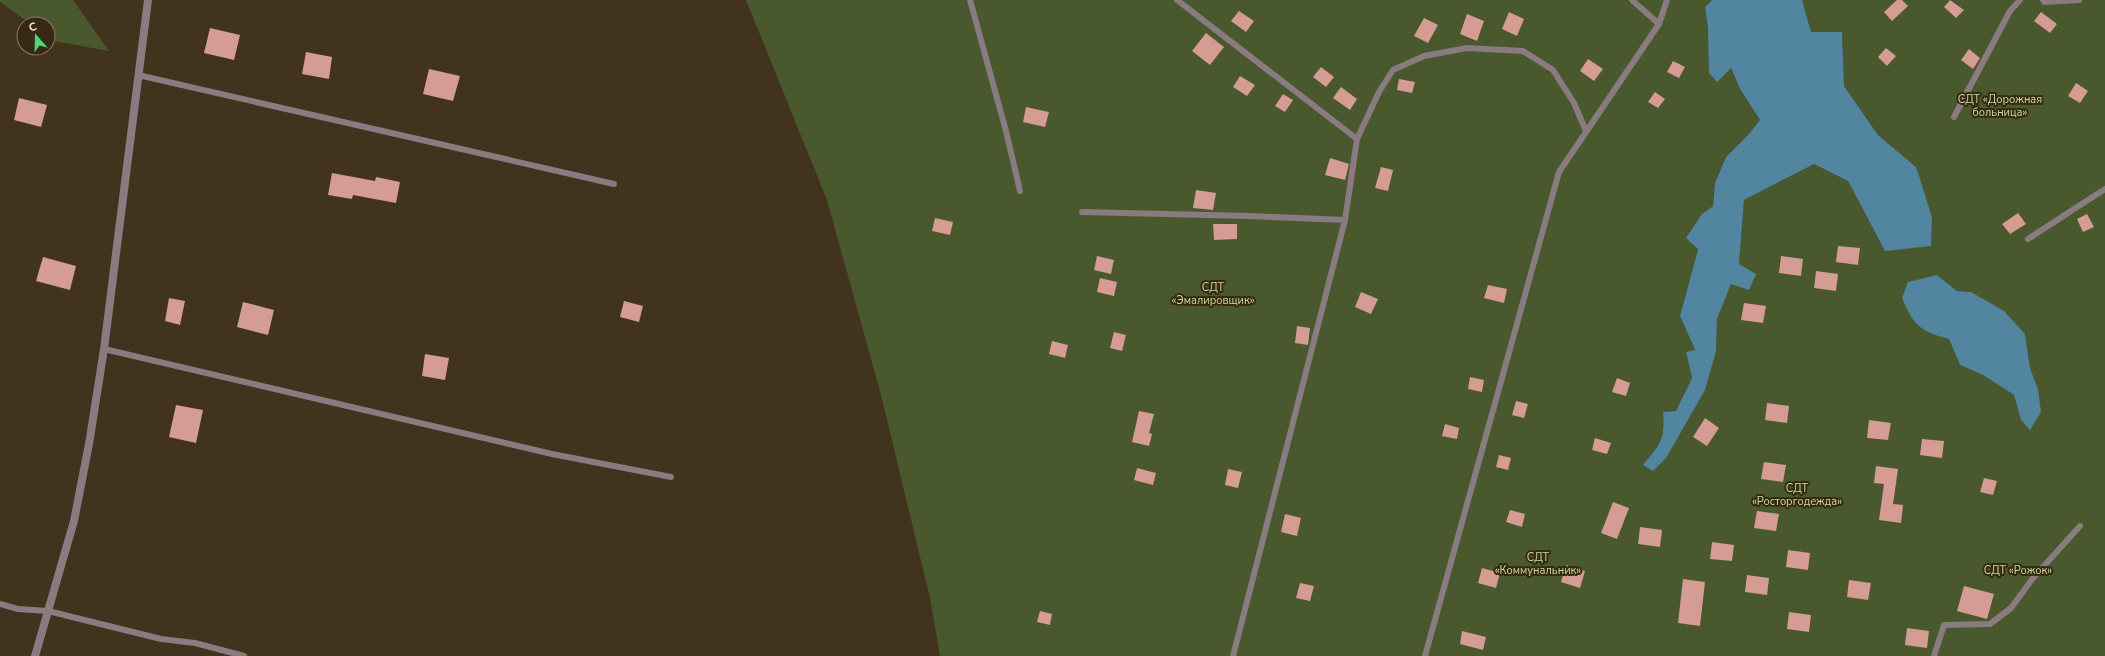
<svg xmlns="http://www.w3.org/2000/svg" width="2105" height="656" viewBox="0 0 2105 656" font-family="'Nunito Sans',sans-serif">
<rect width="100%" height="100%" fill="#42331e"/>
<path fill="#4a582e" fill-rule="evenodd" d="M 0,0 L 73,0 L 109,51 L 54,41 L 48,36 L 48,24 L 31,24 L 0,2 Z
M 746,0 L 1712,0 L 1705,7 L 1708,29 L 1730,67 L 1740,89 L 1760,120 L 1749,134 L 1726,157 L 1715,183 L 1713,206 L 1702,214 L 1698,248 L 1680,316 L 1695,350 L 1686,353 L 1692,378 L 1676,411 L 1663,412 C 1665,441 1660,444 1644,465 L 1666,458 L 1716,351 L 1717,319 L 1731,284 L 1756,274 L 1739,264 L 1744,200 L 1814,164 L 1848,181 L 1885,251 L 1916,167 L 1878,135 L 1844,86 L 1842,32 L 1811,32 L 1802,0 L 2105,0 L 2105,656 L 940,656 L 930,598 L 881,395 L 827,200 ZM 1937,275 L 1957,291 L 1971,292 L 2025,334 L 2030,368 L 2038,389 L 2021,419 L 2014,395 L 1983,375 L 1960,365 L 1949,339 Z"/>
<path fill="#5285a0" d="M 1712,0 L 1802,0 L 1811,32 L 1842,32 L 1844,86 L 1878,135 L 1916,167 L 1932,217 L 1931,246 L 1885,251 L 1848,181 L 1814,164 L 1744,200 L 1739,264 L 1756,274 L 1749,290 L 1731,284 L 1717,319 L 1716,351 L 1705,390 L 1666,458 L 1653,471 L 1643,465 C 1660,444 1665,441 1663,412 L 1676,411 L 1692,378 L 1686,352 L 1695,350 L 1680,316 L 1698,249 L 1686,238 L 1702,214 L 1713,206 L 1715,183 L 1726,157 L 1749,134 L 1760,120 L 1740,89 L 1731,68 L 1717,82 L 1709,73 L 1708,29 L 1705,7 Z
M 1937,275 L 1957,291 L 1971,292 L 2004,311 L 2025,334 L 2030,368 L 2038,389 L 2041,412 L 2030,430 L 2021,420 L 2014,395 L 1983,375 L 1960,365 L 1949,339 C 1920,331 1914,326 1902,298 L 1908,282 Z"/>
<path fill="#d49c92" d="M 1897,0 L 1902,0 L 1908,6 L 1892,21 L 1884,12 Z
M 1950,0 L 1964,10 L 1956,18 L 1944,7 Z
M 1239,11 L 1254,21 L 1246,32 L 1231,21 Z
M 1509,12 L 1524,19 L 1517,36 L 1502,29 Z
M 2041,12 L 2057,24 L 2050,33 L 2034,21 Z
M 1467,14 L 1484,21 L 1477,41 L 1460,34 Z
M 1424,18 L 1438,25 L 1428,43 L 1414,36 Z
M 210,28 L 240,35 L 234,60 L 204,53 Z
M 1206,33 L 1224,47 L 1210,65 L 1192,51 Z
M 1886,48 L 1896,56 L 1887,66 L 1878,57 Z
M 1969,49 L 1980,58 L 1973,69 L 1961,60 Z
M 306,52 L 332,57 L 329,79 L 302,74 Z
M 1588,59 L 1603,69 L 1594,81 L 1580,71 Z
M 1673,61 L 1685,67 L 1679,78 L 1667,72 Z
M 1321,67 L 1334,77 L 1326,87 L 1313,77 Z
M 429,69 L 460,76 L 453,101 L 423,94 Z
M 1240,76 L 1255,85 L 1247,96 L 1233,87 Z
M 1399,79 L 1415,82 L 1412,93 L 1397,90 Z
M 2076,83 L 2088,91 L 2080,103 L 2068,96 Z
M 1341,87 L 1357,99 L 1350,110 L 1333,98 Z
M 1655,92 L 1665,99 L 1658,108 L 1648,102 Z
M 1283,94 L 1293,100 L 1285,112 L 1275,106 Z
M 19,98 L 47,105 L 41,127 L 14,120 Z
M 1026,107 L 1049,112 L 1045,127 L 1023,122 Z
M 1330,158 L 1349,164 L 1345,180 L 1325,175 Z
M 1381,167 L 1393,170 L 1388,191 L 1375,188 Z
M 332,173 L 375,181 L 376,177 L 400,182 L 396,203 L 353,195 L 352,199 L 328,195 Z
M 1196,190 L 1216,193 L 1213,210 L 1193,208 Z
M 2018,213 L 2026,224 L 2010,234 L 2002,224 Z
M 2087,214 L 2094,227 L 2083,232 L 2077,219 Z
M 935,218 L 953,222 L 950,235 L 932,231 Z
M 1213,224 L 1237,224 L 1237,239 L 1214,240 Z
M 1838,246 L 1860,248 L 1858,265 L 1836,262 Z
M 1097,256 L 1114,260 L 1111,274 L 1094,270 Z
M 1781,256 L 1803,259 L 1801,276 L 1779,273 Z
M 43,257 L 76,266 L 70,290 L 36,281 Z
M 1816,271 L 1838,274 L 1836,291 L 1814,288 Z
M 1100,278 L 1117,282 L 1114,296 L 1097,292 Z
M 1488,285 L 1507,289 L 1504,303 L 1484,298 Z
M 1361,292 L 1378,299 L 1371,314 L 1355,307 Z
M 169,298 L 185,301 L 180,325 L 165,321 Z
M 624,301 L 643,306 L 639,322 L 620,317 Z
M 243,302 L 274,310 L 268,335 L 237,327 Z
M 1744,303 L 1766,306 L 1763,323 L 1741,320 Z
M 1297,326 L 1310,328 L 1308,345 L 1295,343 Z
M 1114,332 L 1126,335 L 1122,351 L 1110,348 Z
M 1052,341 L 1068,345 L 1065,358 L 1049,354 Z
M 425,354 L 449,358 L 445,380 L 422,376 Z
M 1470,377 L 1484,380 L 1482,392 L 1468,389 Z
M 1617,378 L 1630,383 L 1626,396 L 1612,392 Z
M 1516,401 L 1528,404 L 1524,418 L 1512,415 Z
M 1767,403 L 1789,406 L 1787,423 L 1765,420 Z
M 176,405 L 203,410 L 196,443 L 169,437 Z
M 1139,411 L 1154,414 L 1149,433 L 1152,434 L 1149,446 L 1132,442 Z
M 1705,418 L 1719,428 L 1707,446 L 1693,437 Z
M 1869,420 L 1891,423 L 1888,440 L 1867,438 Z
M 1445,424 L 1459,428 L 1457,439 L 1442,436 Z
M 1595,438 L 1611,443 L 1607,454 L 1592,450 Z
M 1922,439 L 1944,441 L 1942,458 L 1920,455 Z
M 1499,455 L 1511,458 L 1508,470 L 1496,467 Z
M 1764,462 L 1786,465 L 1783,482 L 1761,479 Z
M 1876,466 L 1898,469 L 1893,504 L 1903,505 L 1901,523 L 1879,520 L 1884,484 L 1874,483 Z
M 1137,468 L 1156,473 L 1153,485 L 1134,480 Z
M 1228,469 L 1242,472 L 1238,488 L 1225,485 Z
M 1984,478 L 1997,481 L 1993,495 L 1980,492 Z
M 1613,502 L 1629,508 L 1617,539 L 1601,533 Z
M 1510,510 L 1525,514 L 1522,527 L 1506,522 Z
M 1757,511 L 1779,514 L 1776,531 L 1754,528 Z
M 1285,514 L 1301,518 L 1297,536 L 1281,532 Z
M 1640,527 L 1662,530 L 1660,547 L 1638,544 Z
M 1712,542 L 1734,545 L 1732,561 L 1710,559 Z
M 1788,550 L 1810,553 L 1808,570 L 1786,567 Z
M 1566,565 L 1585,571 L 1580,588 L 1561,582 Z
M 1482,568 L 1500,573 L 1496,588 L 1478,583 Z
M 1747,575 L 1769,578 L 1767,595 L 1745,592 Z
M 1683,579 L 1705,582 L 1700,626 L 1678,623 Z
M 1849,580 L 1871,583 L 1868,600 L 1847,597 Z
M 1300,583 L 1314,586 L 1310,601 L 1296,598 Z
M 1964,586 L 1994,594 L 1987,619 L 1957,611 Z
M 1040,611 L 1052,614 L 1050,625 L 1037,622 Z
M 1789,612 L 1811,615 L 1809,632 L 1787,629 Z
M 1907,628 L 1929,631 L 1927,648 L 1905,645 Z
M 1462,631 L 1486,637 L 1483,650 L 1460,644 Z"/>
<g fill="none" stroke-linecap="round" stroke-linejoin="round">
<path stroke="#897b80" stroke-width="6" d="M 970,0 L 1006,131 L 1020,191
M 1177,0 L 1357,139
M 1632,0 L 1659,24
M 2043,0 L 2044,2 L 2079,0
M 138,75 L 614,184
M 1954,117 L 2010,11 L 2020,0
M 1082,212 L 1249,216 L 1345,220
M 2028,239 L 2105,189
M 104,349 L 552,454 L 671,477
M 0,604 L 18,609 L 48,611 L 161,639 L 195,643 L 244,656
M 1233,656 L 1345,220 L 1357,139 L 1379,92 L 1393,70 L 1424,56 L 1467,48 L 1523,51 L 1553,70 L 1574,103 L 1586,131
M 1425,656 L 1559,172 L 1659,24 L 1667,0
M 1934,656 L 1944,625 L 1990,624 L 2011,608 L 2033,578 L 2080,526"/>
<path stroke="#897b80" stroke-width="8" d="M 35,656 L 74,521 L 89,444 L 104,349 L 148,0"/>
</g>
<g text-anchor="middle" stroke-width="4" stroke-linejoin="round" paint-order="stroke">
<g font-size="11" fill="#c5df96" stroke="#372914">
<text x="2000" y="103">СДТ «Дорожная<tspan x="2000" dy="13">больница»</tspan></text>
<text x="1213" y="291">СДТ<tspan x="1213" dy="13">«Эмалировщик»</tspan></text>
<text x="1797" y="492">СДТ<tspan x="1797" dy="13">«Росторгодежда»</tspan></text>
<text x="1538" y="561">СДТ<tspan x="1538" dy="13">«Коммунальник»</tspan></text>
<text x="2018" y="574">СДТ «Рожок»</text>
</g>
</g>
<g transform="translate(36 36) rotate(340)"><circle r="19" fill="#372914" stroke="#857967"/>
<path d="M0-3L7 15L0 10L-7 15Z" fill="#4ed676"/>
<text y="-6" font-size="11" font-weight="bold" text-anchor="middle" fill="#fbf1e4">С</text>
</g>
</svg>
